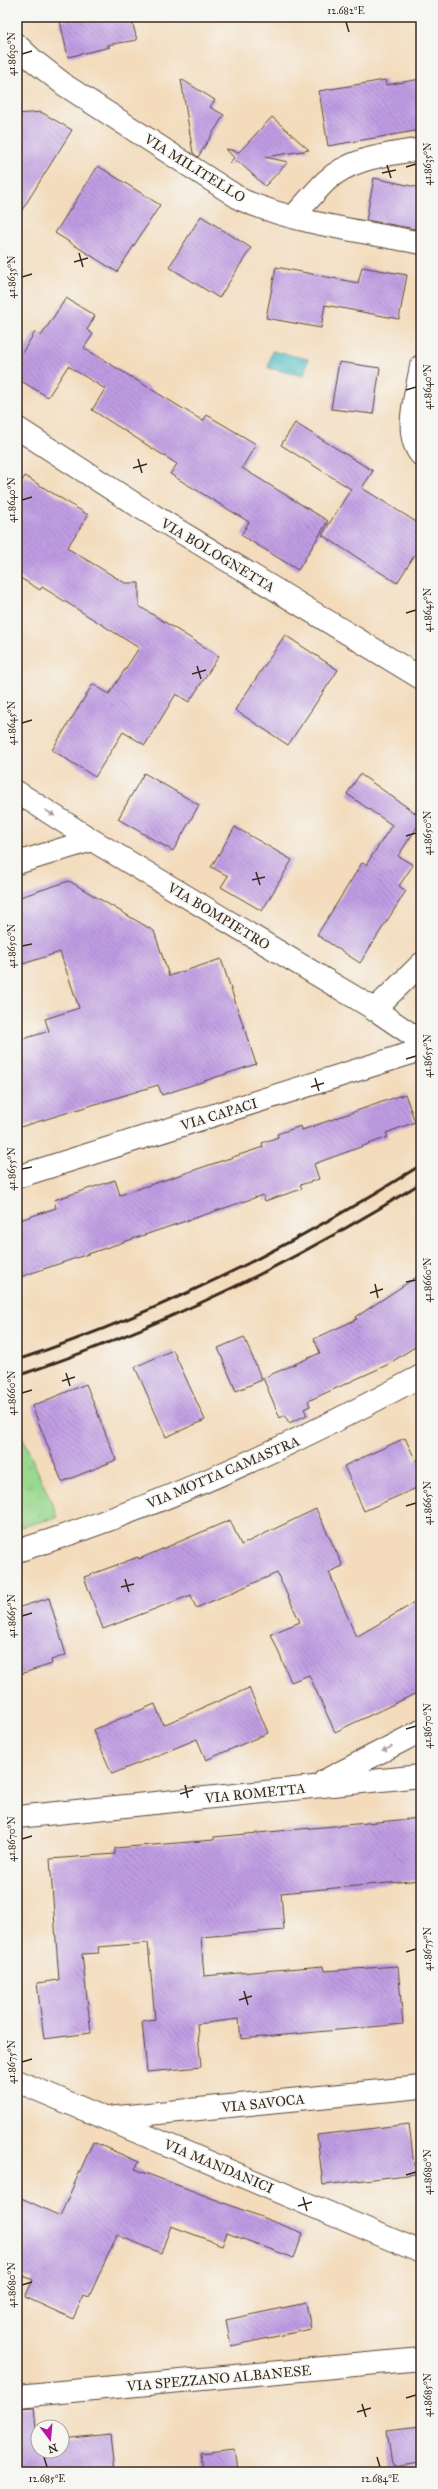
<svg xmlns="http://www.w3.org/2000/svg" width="438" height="2489" viewBox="0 0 438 2489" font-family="'IM FELL Great Primer',serif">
<defs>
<pattern id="grass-tufts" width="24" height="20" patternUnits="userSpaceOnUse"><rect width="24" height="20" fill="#98d88f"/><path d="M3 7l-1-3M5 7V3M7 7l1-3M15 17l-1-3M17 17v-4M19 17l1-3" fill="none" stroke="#84ba7b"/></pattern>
<pattern id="water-ripples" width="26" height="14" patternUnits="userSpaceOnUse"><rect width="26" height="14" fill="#4fbdc5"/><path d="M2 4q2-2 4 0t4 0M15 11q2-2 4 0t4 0" fill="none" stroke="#439a9f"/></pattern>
<pattern id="building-back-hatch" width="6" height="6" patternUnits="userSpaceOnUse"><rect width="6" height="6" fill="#bf9ce3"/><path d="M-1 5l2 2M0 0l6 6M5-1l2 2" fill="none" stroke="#9c7fb7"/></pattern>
</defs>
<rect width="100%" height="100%" fill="#f6f6f2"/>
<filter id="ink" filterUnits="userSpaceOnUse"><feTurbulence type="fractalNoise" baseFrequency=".025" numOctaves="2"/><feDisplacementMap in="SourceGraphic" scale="8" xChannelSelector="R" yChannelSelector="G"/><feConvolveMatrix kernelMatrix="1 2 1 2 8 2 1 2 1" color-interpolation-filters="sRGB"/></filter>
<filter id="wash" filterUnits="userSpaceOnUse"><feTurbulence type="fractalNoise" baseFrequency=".012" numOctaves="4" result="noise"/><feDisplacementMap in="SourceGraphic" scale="16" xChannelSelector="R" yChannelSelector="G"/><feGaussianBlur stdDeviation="0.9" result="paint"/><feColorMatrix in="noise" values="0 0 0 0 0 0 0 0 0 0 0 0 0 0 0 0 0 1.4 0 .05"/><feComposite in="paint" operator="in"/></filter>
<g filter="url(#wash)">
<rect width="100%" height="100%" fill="#f3dbbb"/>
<path fill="url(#grass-tufts)" stroke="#6a8156" d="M 17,1425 L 58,1517 L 17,1528 L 17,1499 L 21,1498 L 17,1484 Z"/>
<path fill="url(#water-ripples)" stroke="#457472" d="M 272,351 L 308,359 L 304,376 L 268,368 Z"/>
<g id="blocks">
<path fill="url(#building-back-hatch)" d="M 79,17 L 131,17 L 137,40 L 107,45 L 110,47 L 68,57 L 60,21 Z
M 181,79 L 215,100 L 210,107 L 224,115 L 198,157 L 193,153 Z
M 421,79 L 421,130 L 328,146 L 319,91 L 385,80 L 386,85 Z
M 41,112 L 72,130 L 17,218 L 17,114 Z
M 272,117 L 309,150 L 265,157 L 288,162 L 265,186 L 239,162 L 229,163 L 234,158 L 226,149 L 239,152 Z
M 98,166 L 160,205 L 117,272 L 55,233 Z
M 374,178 L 421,188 L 421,230 L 366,220 Z
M 201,216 L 251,248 L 219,298 L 169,267 Z
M 276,267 L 358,283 L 362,267 L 407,275 L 399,319 L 325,305 L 321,328 L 266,318 Z
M 66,298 L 95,316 L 87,330 L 93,334 L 84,348 L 203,421 L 207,415 L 256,444 L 242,468 L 328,521 L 298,570 L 241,535 L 249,522 L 170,474 L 177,464 L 92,410 L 105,389 L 68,366 L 48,397 L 21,381 L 17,361 L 35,332 L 41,336 Z
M 339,362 L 380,368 L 373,414 L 331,409 Z
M 295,423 L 373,471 L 362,488 L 421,525 L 421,545 L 397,583 L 322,535 L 351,489 L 281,445 Z
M 25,476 L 88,515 L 67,548 L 125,583 L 139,583 L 139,606 L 219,656 L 189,702 L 176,694 L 145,745 L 123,732 L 95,777 L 52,750 L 93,684 L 109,694 L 139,648 L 42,587 L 40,590 L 17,576 L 17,489 Z
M 285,635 L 338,670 L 288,745 L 235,710 Z
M 144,773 L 199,805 L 173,851 L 118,819 Z
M 360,774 L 421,817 L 421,821 L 398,856 L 413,865 L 399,886 L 406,891 L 360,963 L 317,935 L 362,863 L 366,865 L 392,825 L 347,794 Z
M 235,827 L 292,860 L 262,911 L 221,887 L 228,876 L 211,867 Z
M 69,881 L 154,931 L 169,976 L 221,959 L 256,1064 L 162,1095 L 158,1085 L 17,1128 L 17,1041 L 49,1031 L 45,1019 L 79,1008 L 60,952 L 17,966 L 17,898 Z
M 405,1094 L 415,1122 L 386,1133 L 388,1137 L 314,1164 L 319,1179 L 300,1185 L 302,1189 L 265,1201 L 263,1195 L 17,1278 L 17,1221 L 56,1208 L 54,1200 L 115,1180 L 120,1195 L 263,1147 L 262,1143 L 278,1137 L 277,1134 L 301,1126 L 302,1130 Z
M 421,1274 L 421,1343 L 387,1365 L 308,1401 L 310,1406 L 304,1409 L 307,1415 L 289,1423 L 285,1415 L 280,1418 L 263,1378 L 320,1353 L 314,1339 L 357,1319 L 356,1317 Z
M 244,1337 L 262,1380 L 236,1391 L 218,1348 Z
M 173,1350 L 205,1420 L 166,1437 L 135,1367 Z
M 86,1384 L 116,1460 L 62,1482 L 32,1406 Z
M 405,1438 L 416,1461 L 421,1459 L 421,1486 L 364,1511 L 344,1466 Z
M 316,1509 L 343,1566 L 329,1572 L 356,1637 L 421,1599 L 421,1691 L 335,1732 L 309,1675 L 291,1682 L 271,1634 L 300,1622 L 277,1573 L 196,1608 L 191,1595 L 103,1629 L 84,1577 L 138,1557 L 139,1559 L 230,1520 L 241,1545 Z
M 49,1598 L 66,1655 L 51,1660 L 52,1664 L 17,1675 L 17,1608 Z
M 249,1688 L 268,1733 L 206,1760 L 197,1739 L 112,1774 L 93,1730 L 155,1704 L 163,1725 Z
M 421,1818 L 421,1880 L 281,1893 L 284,1930 L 201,1937 L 204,1976 L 323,1966 L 324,1971 L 398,1966 L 403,2024 L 241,2039 L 239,2019 L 197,2024 L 201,2067 L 147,2072 L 142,2021 L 155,2019 L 148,1943 L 98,1947 L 99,1953 L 82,1954 L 91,2033 L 44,2039 L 37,1983 L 59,1980 L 50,1859 L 115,1854 L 115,1848 L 214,1840 L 214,1837 Z
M 409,2124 L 415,2174 L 323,2185 L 317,2135 Z
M 93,2142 L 139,2162 L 135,2169 L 303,2233 L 294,2258 L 227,2233 L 222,2245 L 171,2226 L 161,2253 L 117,2235 L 89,2297 L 84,2295 L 73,2319 L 25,2297 L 33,2280 L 17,2273 L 17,2196 L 60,2216 Z
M 306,2303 L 311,2329 L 231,2346 L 226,2320 Z
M 34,2407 L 38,2451 L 62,2451 L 62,2439 L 110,2434 L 114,2472 L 17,2472 L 17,2408 Z
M 421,2426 L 421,2462 L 392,2466 L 387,2430 Z
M 235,2449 L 238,2472 L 203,2472 L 201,2453 Z"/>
</g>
</g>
<g filter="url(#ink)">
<use href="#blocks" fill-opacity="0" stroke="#574536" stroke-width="1"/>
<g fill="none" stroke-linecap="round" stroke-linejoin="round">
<g stroke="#574536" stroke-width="24">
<path id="minor" d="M 17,45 L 34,61 L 66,86 L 242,200 C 298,224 362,231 421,243
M 293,217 C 304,205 315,192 326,181 C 352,157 388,155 421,149
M 421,366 C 417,392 402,433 421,455
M 17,428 L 138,506 L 421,678
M 17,792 L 92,840 L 371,1007 L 421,1041
M 17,863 L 92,840
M 374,1010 L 421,964
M 17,1177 L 421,1050
M 17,1551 C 157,1508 292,1446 421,1376
M 324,1781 L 421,1731
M 17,1817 L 421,1776
M 17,2081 L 421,2252
M 108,2118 L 421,2087
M 17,2396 L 421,2359"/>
</g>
<use href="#minor" stroke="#fff" stroke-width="22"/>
<path stroke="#3b2a1e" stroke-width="3" d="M 17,1360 C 159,1313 295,1245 421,1165
M 17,1376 C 159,1328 294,1263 421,1183"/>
</g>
<defs><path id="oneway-solid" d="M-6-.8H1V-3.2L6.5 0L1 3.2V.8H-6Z"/></defs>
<g fill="#a79f9a">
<use href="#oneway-solid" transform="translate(50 813) rotate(33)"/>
<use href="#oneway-solid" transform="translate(387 1749) rotate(153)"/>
</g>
</g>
<path fill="none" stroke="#3b2a1e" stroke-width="1.5" d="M 346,22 L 349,32M 22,54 L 32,51M 387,165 L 391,178M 406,167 L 416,164M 382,173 L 396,170M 79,253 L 83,267M 74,262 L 88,258M 22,277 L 32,274M 406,390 L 416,387M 138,459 L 142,473M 133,468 L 147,464M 22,500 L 32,497M 406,613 L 416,610M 197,666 L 201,679M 192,674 L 206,670M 22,723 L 32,720M 406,836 L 416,833M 256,872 L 260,885M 252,880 L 265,877M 22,946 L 32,944M 406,1059 L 416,1056M 315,1078 L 319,1091M 311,1087 L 324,1083M 22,1169 L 32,1167M 406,1282 L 416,1280M 375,1284 L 378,1298M 370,1293 L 383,1289M 66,1373 L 70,1386M 62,1381 L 75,1377M 22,1393 L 32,1390M 406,1506 L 416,1503M 125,1579 L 129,1592M 121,1587 L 134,1584M 22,1616 L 32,1613M 406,1729 L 416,1726M 185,1785 L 188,1798M 180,1794 L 193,1790M 22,1839 L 32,1836M 406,1952 L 416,1949M 244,1991 L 248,2005M 239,2000 L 252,1996M 22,2062 L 32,2059M 406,2175 L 416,2172M 303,2197 L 307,2211M 298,2206 L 312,2202M 22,2285 L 32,2282M 406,2398 L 416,2395M 362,2404 L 366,2417M 357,2412 L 371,2408M 44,2457 L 47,2467M 377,2457 L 380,2467"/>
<g text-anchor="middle" stroke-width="3.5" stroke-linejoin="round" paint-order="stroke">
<g font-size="14" fill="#3b2a1e" stroke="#f6f6f2">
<text transform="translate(195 168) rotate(32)" y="5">VIA MILITELLO</text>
<text transform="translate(218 555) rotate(31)" y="5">VIA BOLOGNETTA</text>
<text transform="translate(219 916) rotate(31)" y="5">VIA BOMPIETRO</text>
<text transform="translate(219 1114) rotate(-17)" y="5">VIA CAPACI</text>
<text transform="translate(223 1472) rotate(-23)" y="5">VIA MOTTA CAMASTRA</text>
<text transform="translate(255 1793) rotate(-6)" y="5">VIA ROMETTA</text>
<text transform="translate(263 2103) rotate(-6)" y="5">VIA SAVOCA</text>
<text transform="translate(219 2166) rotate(23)" y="5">VIA MANDANICI</text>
<text transform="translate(219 2378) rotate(-5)" y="5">VIA SPEZZANO ALBANESE</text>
</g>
</g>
<rect width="438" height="2489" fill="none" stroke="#f6f6f2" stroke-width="44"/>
<g transform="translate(50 2439) rotate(164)"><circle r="19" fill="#f6f6f2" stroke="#aba49d"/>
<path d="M0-3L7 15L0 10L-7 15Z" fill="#b5179e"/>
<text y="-6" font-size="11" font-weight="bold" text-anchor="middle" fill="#3b2a1e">N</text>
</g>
<rect x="22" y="22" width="394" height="2445" fill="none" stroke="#3b2a1e" stroke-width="1.5"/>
<g font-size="10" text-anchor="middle" fill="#3b2a1e">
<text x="346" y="14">12.682°E</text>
<text transform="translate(11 54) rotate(-90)" y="4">41.8630°N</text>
<text transform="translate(427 164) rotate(-90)" y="4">41.8635°N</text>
<text transform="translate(11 277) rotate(-90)" y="4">41.8635°N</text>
<text transform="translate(427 387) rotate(-90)" y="4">41.8640°N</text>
<text transform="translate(11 500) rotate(-90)" y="4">41.8640°N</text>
<text transform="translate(427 610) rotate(-90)" y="4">41.8645°N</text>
<text transform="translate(11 723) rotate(-90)" y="4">41.8645°N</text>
<text transform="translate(427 833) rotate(-90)" y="4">41.8650°N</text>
<text transform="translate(11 946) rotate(-90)" y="4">41.8650°N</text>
<text transform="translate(427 1056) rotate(-90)" y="4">41.8655°N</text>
<text transform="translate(11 1169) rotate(-90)" y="4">41.8655°N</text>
<text transform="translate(427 1280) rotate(-90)" y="4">41.8660°N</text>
<text transform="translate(11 1393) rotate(-90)" y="4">41.8660°N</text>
<text transform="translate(427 1503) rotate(-90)" y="4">41.8665°N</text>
<text transform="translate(11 1616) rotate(-90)" y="4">41.8665°N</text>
<text transform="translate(427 1726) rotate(-90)" y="4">41.8670°N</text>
<text transform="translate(11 1839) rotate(-90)" y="4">41.8670°N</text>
<text transform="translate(427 1949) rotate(-90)" y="4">41.8675°N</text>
<text transform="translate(11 2062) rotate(-90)" y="4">41.8675°N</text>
<text transform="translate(427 2172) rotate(-90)" y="4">41.8680°N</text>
<text transform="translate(11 2285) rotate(-90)" y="4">41.8680°N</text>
<text transform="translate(427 2395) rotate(-90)" y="4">41.8685°N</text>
<text x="47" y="2482">12.685°E</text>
<text x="380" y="2482">12.684°E</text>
</g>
</svg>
